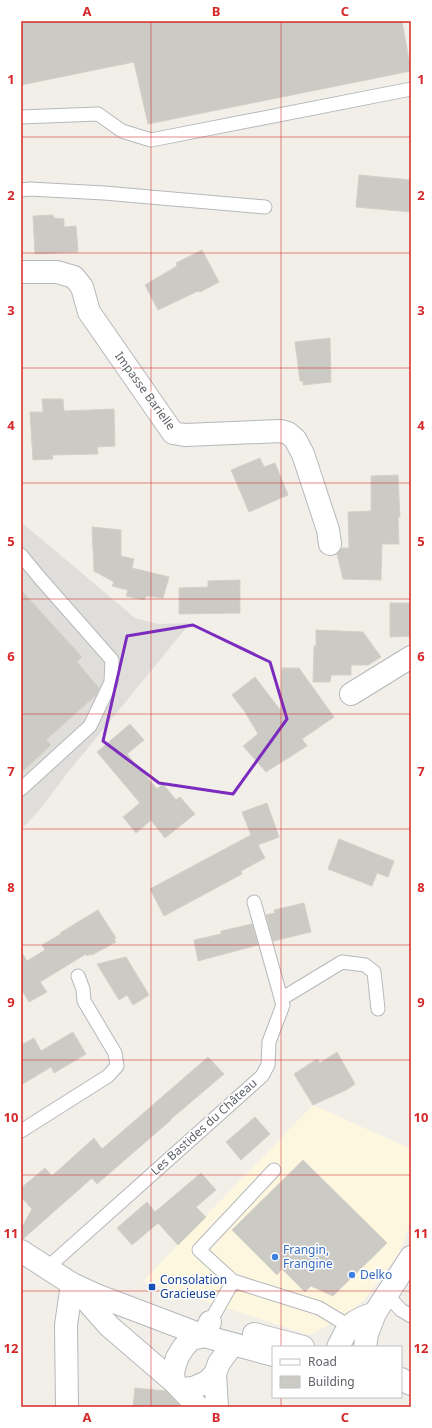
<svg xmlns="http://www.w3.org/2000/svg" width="432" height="1428" viewBox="0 0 432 1428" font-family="'Noto Sans',sans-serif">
<rect width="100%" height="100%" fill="#f1efe8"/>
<path fill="#fef7e0" d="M 313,1105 L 411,1149 L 411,1218 L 400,1252 L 365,1299 L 345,1316 L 309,1335 L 143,1281 Z"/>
<path fill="#e0deda" d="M 21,522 L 135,618 L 158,624 L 190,623 L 65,776 L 42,807 L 21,830 Z"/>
<path fill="#cccac5" stroke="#d6d1c6" d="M 21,21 L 402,21 L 411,71 L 148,124 L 134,62 L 21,85 Z
M 359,175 L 411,180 L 411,212 L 356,207 Z
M 53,215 L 54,218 L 64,219 L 64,227 L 76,226 L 78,252 L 35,254 L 33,216 Z
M 202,250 L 219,282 L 200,292 L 198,291 L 158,310 L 145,285 L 177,266 L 176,263 Z
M 330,338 L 331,382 L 303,385 L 303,381 L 300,381 L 295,342 Z
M 42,399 L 63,399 L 64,411 L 114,409 L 115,446 L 97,447 L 98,454 L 52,455 L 53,459 L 33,460 L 30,412 L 43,412 Z
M 260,458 L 264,467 L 275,463 L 288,495 L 249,512 L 231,470 Z
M 398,475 L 400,517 L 398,517 L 399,544 L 382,544 L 381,580 L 343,579 L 337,554 L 342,548 L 349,548 L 348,512 L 371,511 L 371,476 Z
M 92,527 L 121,530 L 121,556 L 134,559 L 132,568 L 169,577 L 163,598 L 146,596 L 144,600 L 126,596 L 128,590 L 112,586 L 114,582 L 94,571 Z
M 240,580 L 240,613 L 179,614 L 179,588 L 208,587 L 208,581 Z
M 21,590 L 82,657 L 77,662 L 99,688 L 96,695 L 46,740 L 51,745 L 21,773 Z
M 390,603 L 411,603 L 411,636 L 390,637 Z
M 316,630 L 363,632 L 381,657 L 368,665 L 351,665 L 351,675 L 331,675 L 330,682 L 313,682 L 314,646 L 316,646 Z
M 282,668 L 299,668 L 334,717 L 302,739 L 307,746 L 266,772 L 243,746 L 258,734 L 245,712 L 232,695 L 255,677 L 281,711 Z
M 130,724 L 144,740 L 127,754 L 157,789 L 163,784 L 176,800 L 180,797 L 195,814 L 165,838 L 151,820 L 136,833 L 123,817 L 140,803 L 97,752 Z
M 267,803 L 279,837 L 258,845 L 265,858 L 241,871 L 242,874 L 164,916 L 150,889 L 251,835 L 242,812 Z
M 339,839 L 394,861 L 388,877 L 377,873 L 372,886 L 328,869 Z
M 304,903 L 311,932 L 273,941 L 266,915 L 275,913 L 274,910 Z
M 98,910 L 116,938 L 114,939 L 116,942 L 92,955 L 91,954 L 87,956 L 86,954 L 40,982 L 47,992 L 29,1002 L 23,992 L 21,993 L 21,951 L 27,961 L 45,950 L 42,945 L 61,934 L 60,933 Z
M 252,924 L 258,945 L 198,961 L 194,940 L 221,934 L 221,931 Z
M 126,957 L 149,995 L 133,1005 L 127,995 L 119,1000 L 97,964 Z
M 73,1032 L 86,1054 L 54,1073 L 51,1067 L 21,1085 L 21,1045 L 34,1038 L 41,1051 Z
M 337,1052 L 355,1084 L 346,1090 L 313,1105 L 294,1074 L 317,1059 L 320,1063 Z
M 208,1057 L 224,1074 L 171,1119 L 171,1120 L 97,1184 L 92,1178 L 23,1239 L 21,1239 L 21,1229 L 32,1209 L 21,1197 L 21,1188 L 45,1168 L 52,1176 L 94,1138 L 102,1149 Z
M 255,1117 L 270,1134 L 241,1160 L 226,1142 Z
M 303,1160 L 387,1243 L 333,1296 L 311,1286 L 305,1292 L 282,1269 L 277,1275 L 232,1230 Z
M 201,1173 L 216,1190 L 196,1207 L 206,1217 L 178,1245 L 158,1223 L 132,1245 L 117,1228 L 147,1202 L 155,1212 Z
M 135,1388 L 166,1391 L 181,1407 L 133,1407 Z"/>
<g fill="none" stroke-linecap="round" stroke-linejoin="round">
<g stroke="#b5b8bc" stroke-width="15">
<path id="service" d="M 21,117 L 98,114 L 122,131 L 151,140 L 411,89
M 21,190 L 30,189 L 104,193 L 265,207
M 21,555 L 39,577 L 112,660 L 111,682 L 90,726 L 21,789
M 281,999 L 342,962 L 365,965 L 374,972 L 378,1009
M 21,1131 L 108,1076 L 117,1066 L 115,1053 L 84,1001 L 83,989 L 78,976
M 47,1268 L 262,1076 L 268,1065 L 269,1042 L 283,1005 L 254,902
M 233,1281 L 199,1250 L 274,1170
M 387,1295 L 401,1310 L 411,1316
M 210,1322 L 233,1281 L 319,1308 L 349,1326"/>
</g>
<g stroke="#b5b8bc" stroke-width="24">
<path id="minor" d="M 21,272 L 57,272 L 74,277 L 82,287 L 89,312 L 173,433 L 185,435 L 281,431 L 288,433 L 295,439 L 303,454 L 328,530 L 330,544
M 351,694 L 411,657
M 72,1284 L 109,1326 L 174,1382 L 198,1407
M 338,1347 C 350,1324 349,1322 375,1313
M 365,1347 L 367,1334 L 375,1313 L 411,1257
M 215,1374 L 217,1407
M 174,1382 L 173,1372 L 177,1358 L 183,1348 L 191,1339 L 204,1336 L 210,1322
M 181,1389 L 193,1388 L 207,1382 L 215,1374 L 219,1363 L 233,1344
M 67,1407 L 66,1325 L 72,1284"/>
</g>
<g stroke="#b5b8bc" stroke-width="24">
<path id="tertiary" d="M 21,1251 L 72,1284 L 96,1295 L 204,1336 L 273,1355
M 254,1334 L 303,1347
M 401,1379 L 411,1384"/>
</g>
<use href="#service" stroke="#fff" stroke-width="13"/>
<use href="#minor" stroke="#fff" stroke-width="22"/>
<use href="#tertiary" stroke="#fff" stroke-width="22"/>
</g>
<path fill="none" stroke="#7b2cbf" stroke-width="3" stroke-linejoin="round" d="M 193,625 L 270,662 L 287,719 L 233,794 L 159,783 L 103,741 L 127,636 Z"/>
<path fill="none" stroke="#d62828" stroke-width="1" stroke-opacity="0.55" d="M 151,21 L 151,1407M 281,21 L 281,1347M 21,137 L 411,137M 21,253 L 411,253M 21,368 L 411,368M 21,483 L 411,483M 21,599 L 411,599M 21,714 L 411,714M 21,829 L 411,829M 21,945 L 411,945M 21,1060 L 411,1060M 21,1175 L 411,1175M 21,1291 L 411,1291M 281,1397 L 281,1407"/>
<g fill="#3f7fe0" stroke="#fff" stroke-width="1.5">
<circle cx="275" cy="1257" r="4"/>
<circle cx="352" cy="1275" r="4"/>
</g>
<rect fill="#1a4fb4" stroke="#fff" stroke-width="1.5" x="148" y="1283" width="8" height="8" rx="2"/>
<g text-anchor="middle" stroke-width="3" stroke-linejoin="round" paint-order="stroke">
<g font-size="12" fill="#5f6368" stroke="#fff">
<text transform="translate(145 391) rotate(54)" y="4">Impasse Barielle</text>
<text transform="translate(204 1127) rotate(-42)" y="4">Les Bastides du Château</text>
</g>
<g font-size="12" fill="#366cbe" stroke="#fff" text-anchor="start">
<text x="283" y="1254">Frangin,<tspan x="283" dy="14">Frangine</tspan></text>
<text x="360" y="1279">Delko</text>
</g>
<g font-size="12" fill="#164399" stroke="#fff" text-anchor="start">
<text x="160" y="1284">Consolation<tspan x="160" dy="14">Gracieuse</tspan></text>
</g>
</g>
<rect width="432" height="1428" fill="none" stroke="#ffffff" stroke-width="44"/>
<rect x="272" y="1346" width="130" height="52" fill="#ffffff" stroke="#bfc1c3"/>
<rect x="280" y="1359" width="20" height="6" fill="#ffffff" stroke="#bfc1c3"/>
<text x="308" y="1366" font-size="12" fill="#5f6368">Road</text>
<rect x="280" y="1376" width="20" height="12" fill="#cccac5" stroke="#bfc1c3"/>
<text x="308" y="1386" font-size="12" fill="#5f6368">Building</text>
<rect x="22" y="22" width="388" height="1384" fill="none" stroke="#d62828" stroke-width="1.5"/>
<g font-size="13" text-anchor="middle" font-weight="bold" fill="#d62828">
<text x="87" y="16">A</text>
<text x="216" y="16">B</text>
<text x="345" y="16">C</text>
<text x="11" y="84">1</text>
<text x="421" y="84">1</text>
<text x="11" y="200">2</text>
<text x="421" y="200">2</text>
<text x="11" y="315">3</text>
<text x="421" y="315">3</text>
<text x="11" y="430">4</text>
<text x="421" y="430">4</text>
<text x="11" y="546">5</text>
<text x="421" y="546">5</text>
<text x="11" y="661">6</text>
<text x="421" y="661">6</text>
<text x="11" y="776">7</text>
<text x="421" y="776">7</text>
<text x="11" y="892">8</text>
<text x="421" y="892">8</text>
<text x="11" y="1007">9</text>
<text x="421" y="1007">9</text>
<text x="11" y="1122">10</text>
<text x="421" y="1122">10</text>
<text x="11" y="1238">11</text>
<text x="421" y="1238">11</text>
<text x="11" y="1353">12</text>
<text x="421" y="1353">12</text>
<text x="87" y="1422">A</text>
<text x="216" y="1422">B</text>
<text x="345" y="1422">C</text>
</g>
</svg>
